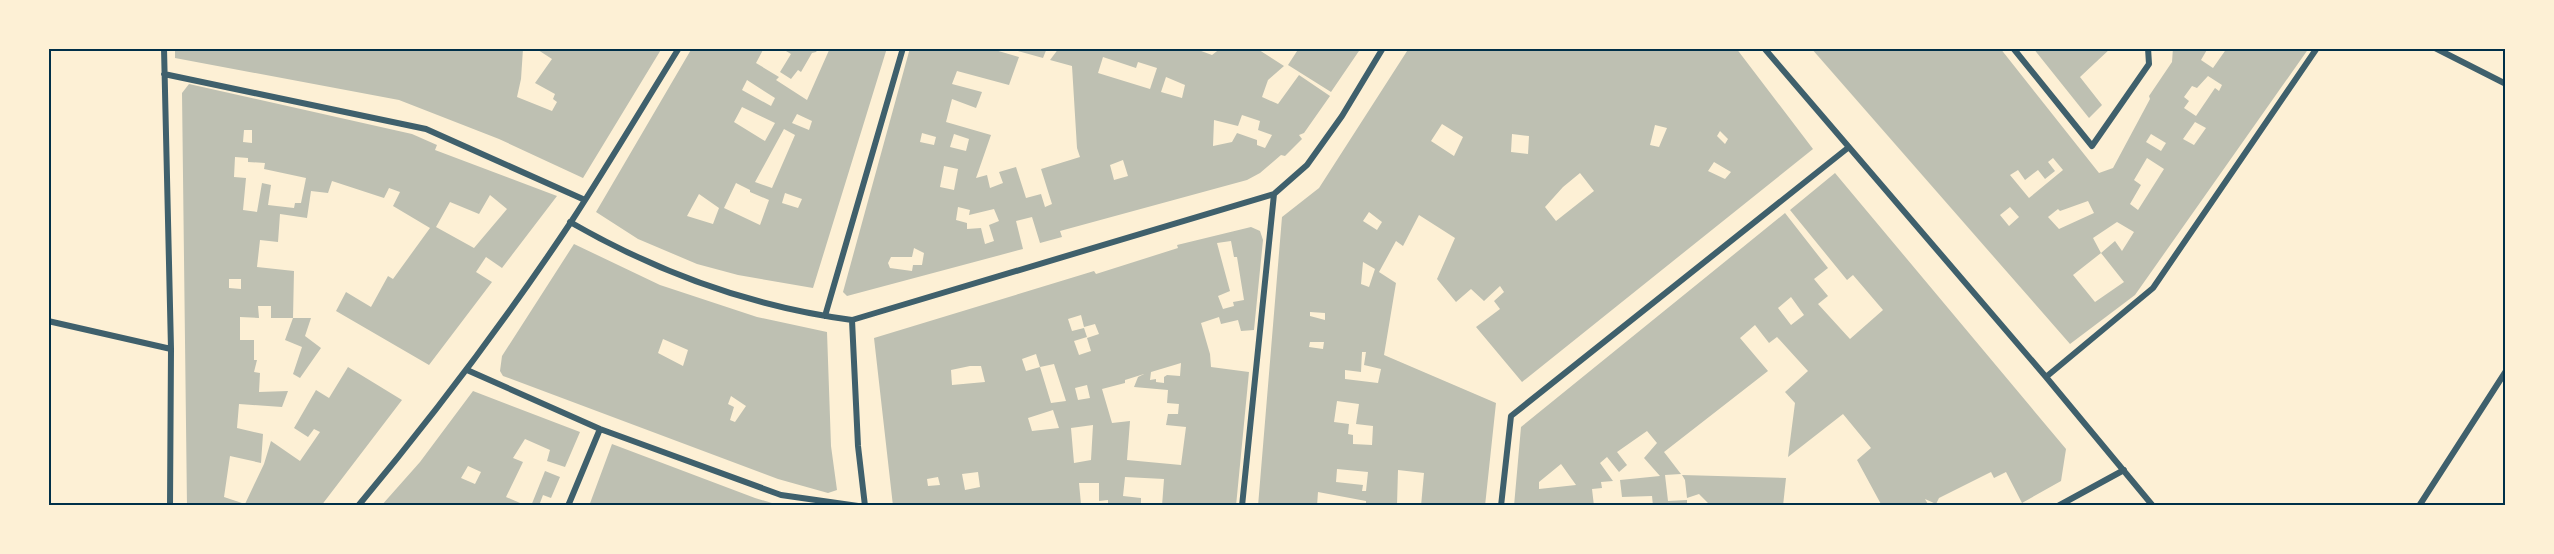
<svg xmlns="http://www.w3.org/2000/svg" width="2554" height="554" viewBox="0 0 2554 554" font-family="'DejaVu Sans',sans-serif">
<rect width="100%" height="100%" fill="#fdf0d5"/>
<path fill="#bec0b2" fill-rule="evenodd" d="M 175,48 L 520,48 L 523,49 L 521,79 L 517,97 L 552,111 L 557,102 L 553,99 L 555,94 L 535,83 L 552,59 L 535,48 L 662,48 L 583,178 L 499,139 L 399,100 L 175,58 Z
M 692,48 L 764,48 L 756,63 L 779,77 L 776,80 L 807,100 L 830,48 L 887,48 L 813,288 L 738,275 L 697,264 L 638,239 L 596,212 ZM 747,80 L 775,98 L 771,106 L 742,90 ZM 742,107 L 775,123 L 765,141 L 734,122 ZM 797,114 L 812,121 L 809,130 L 792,123 ZM 784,129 L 795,135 L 772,188 L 755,182 ZM 736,183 L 750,190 L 750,192 L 769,200 L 760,225 L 724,208 ZM 785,193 L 802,199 L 798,208 L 782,203 ZM 699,194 L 719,208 L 713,224 L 687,216 Z
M 781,48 L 819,48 L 816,52 L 812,53 L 801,72 L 798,70 L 791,79 L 780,72 L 791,54 Z
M 910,48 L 996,48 L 995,50 L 1019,57 L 1009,85 L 957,71 L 952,84 L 982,92 L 976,108 L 952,99 L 946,122 L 991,135 L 976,178 L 987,175 L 990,188 L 1003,183 L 999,172 L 1016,167 L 1026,198 L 1041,194 L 1045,207 L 1052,204 L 1041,169 L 1080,157 L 1077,148 L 1072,66 L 1050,60 L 1059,48 L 1193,48 L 1212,55 L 1221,48 L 1256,48 L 1284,66 L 1268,80 L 1262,97 L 1278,104 L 1299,75 L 1330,96 L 1304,133 L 1299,135 L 1302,139 L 1285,156 L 1281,155 L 1260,173 L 1247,180 L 1060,231 L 1062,237 L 1040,243 L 1032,217 L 1016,221 L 1023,249 L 847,296 L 843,292 ZM 1103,57 L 1136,68 L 1138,62 L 1157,68 L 1150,89 L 1098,73 ZM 1166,77 L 1185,85 L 1182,98 L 1161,92 ZM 1242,115 L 1260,121 L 1258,130 L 1272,135 L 1265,148 L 1257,145 L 1257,140 L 1237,133 L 1232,142 L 1213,146 L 1214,120 L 1238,126 ZM 922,133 L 936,137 L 934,145 L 920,142 ZM 954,134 L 969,139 L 966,151 L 950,147 ZM 1123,160 L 1128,176 L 1114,180 L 1110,165 ZM 944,166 L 958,169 L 954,190 L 940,187 ZM 958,207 L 970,210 L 969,215 L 994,209 L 999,221 L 989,225 L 994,241 L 985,244 L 981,228 L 967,229 L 967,223 L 956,220 ZM 914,248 L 924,253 L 922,265 L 913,265 L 912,271 L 890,268 L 888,263 L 891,257 L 912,257 Z
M 1007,48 L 1047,48 L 1043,58 Z
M 1299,48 L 1361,48 L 1331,92 L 1288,65 Z
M 1409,48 L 1736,48 L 1813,149 L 1522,382 L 1476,327 L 1500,309 L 1494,301 L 1504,292 L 1500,286 L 1484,301 L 1471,289 L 1456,302 L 1437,279 L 1455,238 L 1419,215 L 1403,246 L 1396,241 L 1379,272 L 1396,283 L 1384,355 L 1496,403 L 1485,506 L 1421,506 L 1424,473 L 1398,470 L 1397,505 L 1366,503 L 1366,501 L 1318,492 L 1317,506 L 1258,506 L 1282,217 L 1319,188 ZM 1442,124 L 1463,137 L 1454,156 L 1431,141 ZM 1655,125 L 1667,128 L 1659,147 L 1650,145 ZM 1720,131 L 1728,139 L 1725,144 L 1717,136 ZM 1512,134 L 1529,136 L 1528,154 L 1511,152 ZM 1714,162 L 1731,172 L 1725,179 L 1708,171 ZM 1580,173 L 1594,191 L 1556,221 L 1545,207 L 1563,187 ZM 1369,212 L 1382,222 L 1377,230 L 1363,221 ZM 1363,262 L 1375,269 L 1369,287 L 1361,284 ZM 1310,312 L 1325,313 L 1325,320 L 1310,316 ZM 1310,342 L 1324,342 L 1323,349 L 1309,347 ZM 1362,352 L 1366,352 L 1364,365 L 1381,369 L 1378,383 L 1345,379 L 1345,370 L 1361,372 ZM 1337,401 L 1359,404 L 1356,424 L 1373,426 L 1372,445 L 1353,444 L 1353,435 L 1348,434 L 1349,424 L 1334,422 ZM 1337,469 L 1368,472 L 1366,491 L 1362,491 L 1363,485 L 1336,482 Z
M 1811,48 L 2000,48 L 2099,173 L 2113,168 L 2150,99 L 2149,96 L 2172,62 L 2173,48 L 2208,48 L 2201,60 L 2213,68 L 2227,48 L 2309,48 L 2135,295 L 2070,344 ZM 2208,76 L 2222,85 L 2219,91 L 2215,88 L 2196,116 L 2184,108 L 2189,101 L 2184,97 L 2192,86 L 2197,88 ZM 2195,122 L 2206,128 L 2194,145 L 2183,139 ZM 2151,134 L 2166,143 L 2161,151 L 2146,142 ZM 2053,158 L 2063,170 L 2029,198 L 2010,175 L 2018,170 L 2025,180 L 2038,170 L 2045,179 L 2055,171 L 2048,162 ZM 2147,158 L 2164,169 L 2138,210 L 2130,204 L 2141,185 L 2134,180 ZM 2088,201 L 2094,213 L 2059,229 L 2048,217 L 2058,209 L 2060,211 ZM 2010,207 L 2019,217 L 2009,226 L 2000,215 ZM 2117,222 L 2134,232 L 2122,251 L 2115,241 L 2101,253 L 2124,282 L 2095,302 L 2073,275 L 2101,253 L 2093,238 Z
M 2033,48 L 2111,48 L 2080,77 L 2102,105 L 2089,118 Z
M 189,84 L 412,134 L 437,145 L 435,150 L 557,196 L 502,268 L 486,257 L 476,272 L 492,282 L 429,365 L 336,311 L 346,292 L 371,307 L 388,276 L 393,279 L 430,228 L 393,206 L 400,192 L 389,188 L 384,198 L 332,181 L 328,193 L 311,191 L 307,218 L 280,214 L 278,242 L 260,240 L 257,267 L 294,271 L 293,318 L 311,318 L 305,336 L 321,348 L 300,378 L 293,374 L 302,347 L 285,340 L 293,318 L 271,318 L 271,306 L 258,306 L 259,318 L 240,317 L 240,340 L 254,340 L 254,360 L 257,360 L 254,372 L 260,373 L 259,392 L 288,391 L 282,407 L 239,404 L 237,428 L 263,434 L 261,463 L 230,456 L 224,497 L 245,504 L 264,464 L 271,441 L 300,461 L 320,432 L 314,429 L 308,437 L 294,428 L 316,390 L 329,398 L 348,367 L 402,400 L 321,506 L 187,506 L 182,93 ZM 244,130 L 252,130 L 252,143 L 243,142 ZM 235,157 L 248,158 L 248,162 L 265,163 L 264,169 L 306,178 L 301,203 L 295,203 L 294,208 L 268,205 L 271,185 L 262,183 L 257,212 L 243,210 L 246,178 L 234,177 ZM 490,195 L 507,209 L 474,248 L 436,227 L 450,202 L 479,214 ZM 229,279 L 241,279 L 241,289 L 229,288 Z
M 1835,173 L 2066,449 L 2061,481 L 2022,503 L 2006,472 L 1994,478 L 1991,472 L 1939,498 L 1936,504 L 1925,499 L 1929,506 L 1882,506 L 1857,460 L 1871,448 L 1843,414 L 1788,457 L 1795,403 L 1785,392 L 1808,371 L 1777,337 L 1769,343 L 1755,325 L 1740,338 L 1768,371 L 1664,452 L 1681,474 L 1665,475 L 1668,501 L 1687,500 L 1687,506 L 1653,506 L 1652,496 L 1622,497 L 1620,480 L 1660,476 L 1644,458 L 1657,443 L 1647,431 L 1617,452 L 1627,465 L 1619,472 L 1607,457 L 1600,463 L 1613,481 L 1601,482 L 1602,488 L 1592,489 L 1594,506 L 1578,506 L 1578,504 L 1514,506 L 1521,427 L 1785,213 L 1828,268 L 1814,279 L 1828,296 L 1818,304 L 1850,339 L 1883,310 L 1853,275 L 1847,280 L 1790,210 ZM 1791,297 L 1804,315 L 1791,325 L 1778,308 ZM 1561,464 L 1576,485 L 1539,489 L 1539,482 Z
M 1251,227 L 1260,231 L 1263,240 L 1254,330 L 1241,331 L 1238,320 L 1221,324 L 1219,317 L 1201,323 L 1210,354 L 1211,367 L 1249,372 L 1236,506 L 1162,506 L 1164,479 L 1125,477 L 1123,496 L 1141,498 L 1141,506 L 1108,506 L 1108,500 L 1099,501 L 1099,483 L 1079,483 L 1081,504 L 1061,506 L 893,506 L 874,338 L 1094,271 L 1096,274 L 1178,248 L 1177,245 ZM 1231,241 L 1234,257 L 1237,257 L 1244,300 L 1233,302 L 1234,306 L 1223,309 L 1218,296 L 1230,291 L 1217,243 ZM 1081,315 L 1084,327 L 1095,324 L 1099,334 L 1087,338 L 1091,351 L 1079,355 L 1074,341 L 1087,337 L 1084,328 L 1072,331 L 1068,319 ZM 1036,354 L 1040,367 L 1054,364 L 1066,401 L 1051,403 L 1040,367 L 1026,371 L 1022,359 ZM 1181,363 L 1180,376 L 1167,375 L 1164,377 L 1164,383 L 1156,382 L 1156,379 L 1150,380 L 1151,372 ZM 970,366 L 981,366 L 985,382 L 952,385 L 951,370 ZM 1144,374 L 1138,377 L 1134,387 L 1168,390 L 1167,403 L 1179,404 L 1178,414 L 1168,414 L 1166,425 L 1186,427 L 1181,465 L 1127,460 L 1130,421 L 1112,423 L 1102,389 L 1125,383 L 1125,380 ZM 1087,385 L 1090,398 L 1078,400 L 1075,388 ZM 1053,410 L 1059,428 L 1032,431 L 1028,418 ZM 1093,425 L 1091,460 L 1074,463 L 1071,428 ZM 978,472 L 980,487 L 965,490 L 962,474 ZM 938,477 L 940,485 L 928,486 L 927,479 Z
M 574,244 L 660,285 L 757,317 L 827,332 L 831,446 L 837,490 L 828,493 L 778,479 L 503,376 L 500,371 L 502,356 ZM 663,339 L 688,350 L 683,366 L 658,353 ZM 731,396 L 746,406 L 735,422 L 730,420 L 734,407 L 728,404 Z
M 473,391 L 580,432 L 565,467 L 547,461 L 550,450 L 525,439 L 513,458 L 523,462 L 506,497 L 527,506 L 381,506 L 420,462 ZM 468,466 L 481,472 L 475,484 L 461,478 Z
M 612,444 L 755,498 L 782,506 L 589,506 Z
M 545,471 L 560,477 L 551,498 L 543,495 L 540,503 L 546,506 L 531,506 Z
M 1682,475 L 1786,478 L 1783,506 L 1711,506 L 1699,494 L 1687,498 L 1685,480 Z"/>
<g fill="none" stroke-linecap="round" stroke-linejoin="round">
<path stroke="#3f606c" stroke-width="6" d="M 164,48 L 171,349 L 170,506
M 1764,48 L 2046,377 L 2153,506
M 2013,48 L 2092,146 L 2149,64 L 2148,48
M 2435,48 L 2506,84
M 164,74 L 426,129 L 585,200
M 570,222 C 657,272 753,307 852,320 L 1274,194 L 1307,165 L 1342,116 L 1383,48
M 825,316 L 903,48
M 852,320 L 858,446 L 865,506
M 48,321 L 171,349
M 467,370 L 600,429 L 781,495 L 858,506
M 2046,377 L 2153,288 L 2317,48
M 358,506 C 434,415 505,321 571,222 C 608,165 643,106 679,48
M 568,506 L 600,429
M 1242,506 L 1274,194
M 1501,506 L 1511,416 L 1849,147
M 2058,506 L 2124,470
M 2419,506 L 2506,371"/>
</g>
<rect width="2554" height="554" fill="none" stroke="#fdf0d5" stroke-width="99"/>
<rect x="50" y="50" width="2454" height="454" fill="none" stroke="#003049" stroke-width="2"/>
</svg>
